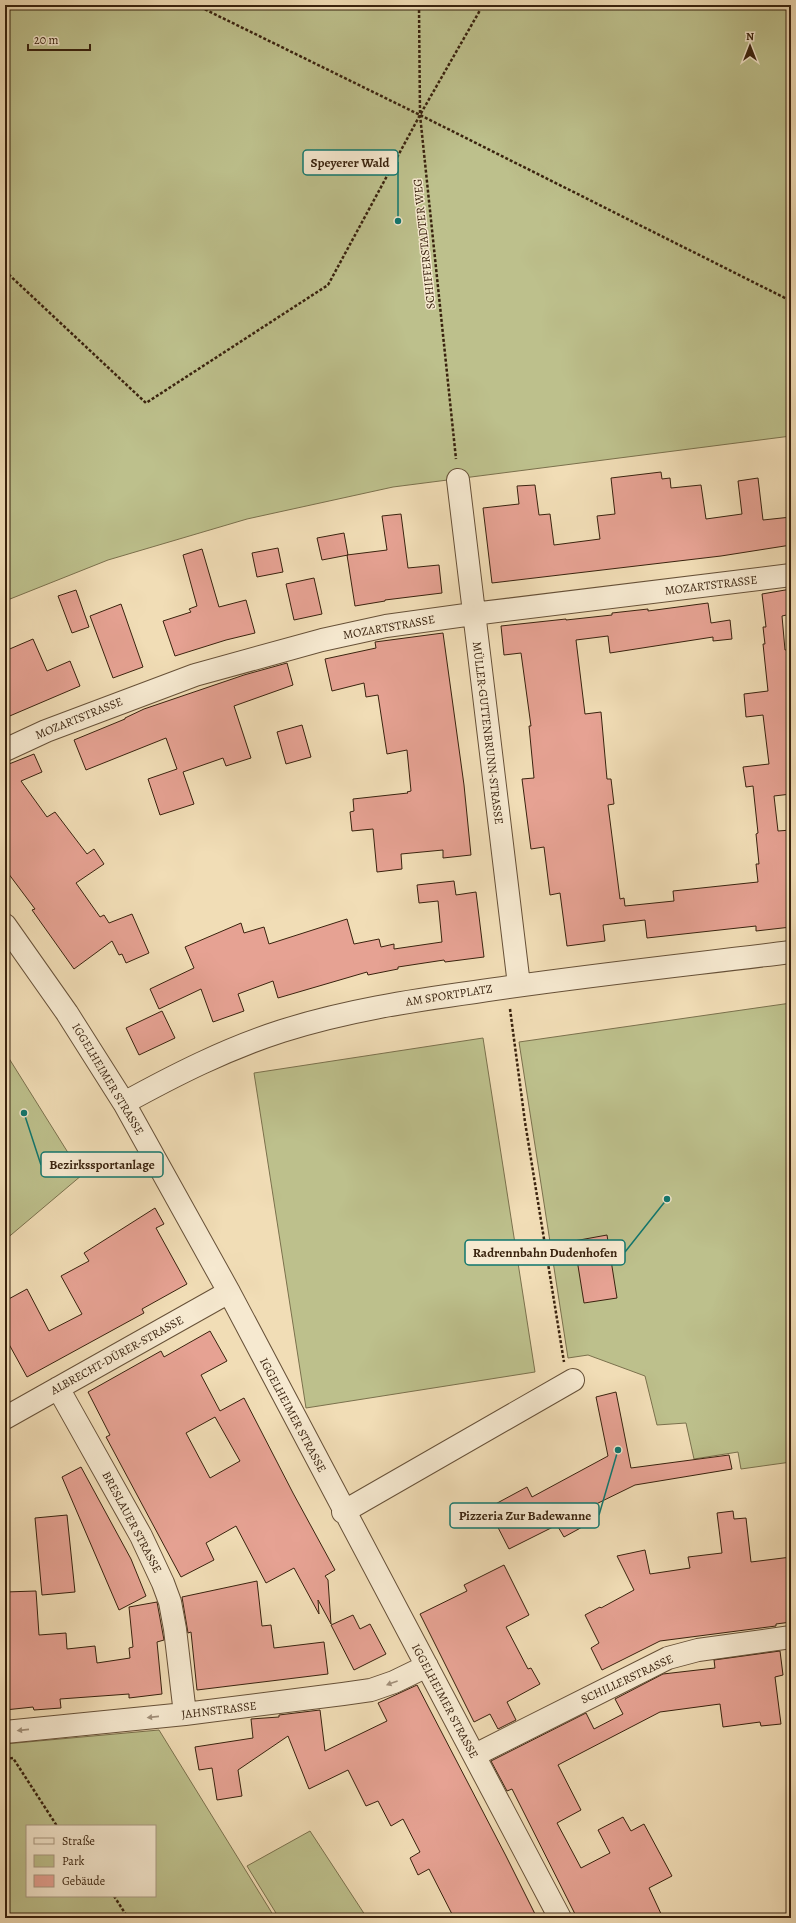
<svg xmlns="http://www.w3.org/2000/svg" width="796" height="1923" viewBox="0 0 796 1923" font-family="Alegreya,serif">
<rect width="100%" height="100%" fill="#f1ddb6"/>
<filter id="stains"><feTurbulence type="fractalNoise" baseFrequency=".005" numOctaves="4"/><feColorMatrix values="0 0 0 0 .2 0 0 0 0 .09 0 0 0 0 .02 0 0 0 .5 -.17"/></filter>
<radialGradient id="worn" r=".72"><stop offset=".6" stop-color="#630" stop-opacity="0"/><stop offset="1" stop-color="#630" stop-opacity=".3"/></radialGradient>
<path fill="#bdc08c" stroke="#7b714d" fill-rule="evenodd" d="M 5,5 L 791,5 L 791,436 L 393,487 L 247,519 L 108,560 L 5,601 Z
M 791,1003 L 791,1462 L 741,1469 L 738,1452 L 694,1459 L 686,1423 L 657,1425 L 645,1376 L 588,1355 L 568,1358 L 519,1042 Z
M 483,1038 L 535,1372 L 306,1408 L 254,1073 Z
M 5,1052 L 82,1175 L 5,1240 Z
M 159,1730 L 275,1918 L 5,1918 L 5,1744 ZM 27,1826 L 155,1826 L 155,1896 L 27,1896 Z
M 310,1831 L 367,1918 L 279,1918 L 247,1866 Z"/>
<path fill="#e6a293" stroke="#39220e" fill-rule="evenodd" d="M 661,472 L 662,479 L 670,478 L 671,488 L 701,485 L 706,519 L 742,514 L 738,481 L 758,478 L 763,520 L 791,517 L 791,545 L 721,556 L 492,583 L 483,508 L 519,504 L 517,486 L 535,485 L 539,515 L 550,514 L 554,545 L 600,539 L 597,516 L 615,514 L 611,478 Z
M 401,514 L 408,568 L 439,565 L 442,593 L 385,600 L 385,601 L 355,606 L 347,555 L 387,550 L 382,516 Z
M 344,533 L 348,555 L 322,560 L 317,538 Z
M 278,548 L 283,572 L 257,577 L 252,553 Z
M 202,549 L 219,607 L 246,600 L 255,633 L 226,640 L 175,656 L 163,621 L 191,612 L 189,609 L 197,606 L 183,555 Z
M 314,578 L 322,614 L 294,620 L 286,584 Z
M 791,589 L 791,614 L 782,616 L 785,650 L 791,649 L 791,794 L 774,796 L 778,831 L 791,830 L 791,927 L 756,931 L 756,926 L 647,938 L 645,920 L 603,925 L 605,941 L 567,946 L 560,893 L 550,895 L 544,847 L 531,849 L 522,779 L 534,778 L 529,726 L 531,726 L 521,653 L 504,655 L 501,626 L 566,619 L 566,620 L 612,615 L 612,613 L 648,609 L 648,611 L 708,603 L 711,623 L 730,620 L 732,639 L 713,641 L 713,637 L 610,653 L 608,636 L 576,640 L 585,714 L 601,712 L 607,779 L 611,779 L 614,804 L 608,805 L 620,899 L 624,898 L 625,906 L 674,901 L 673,891 L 758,882 L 756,864 L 759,864 L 756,834 L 758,833 L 753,786 L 746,787 L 743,767 L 769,764 L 763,715 L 746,717 L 744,694 L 768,691 L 763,644 L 765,644 L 763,627 L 766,627 L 762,594 Z
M 76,590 L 89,627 L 72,633 L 58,596 Z
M 121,604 L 143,667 L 113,678 L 90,616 Z
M 443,633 L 464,785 L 471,855 L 443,858 L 443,850 L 401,854 L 402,869 L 377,872 L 373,829 L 352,831 L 350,812 L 354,811 L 353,799 L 408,793 L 407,792 L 411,791 L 407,750 L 387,754 L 378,695 L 366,697 L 364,683 L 332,691 L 325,659 L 376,648 L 375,642 Z
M 33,639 L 47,671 L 70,661 L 80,686 L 5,718 L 5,651 Z
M 287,663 L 293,685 L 234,706 L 251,758 L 226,766 L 223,758 L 183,772 L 194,804 L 160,815 L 148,779 L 177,769 L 166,738 L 86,770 L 74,740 L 125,719 L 125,718 L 144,709 L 244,675 Z
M 302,725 L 311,757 L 286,764 L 277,732 Z
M 34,754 L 42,772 L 21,781 L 47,817 L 55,812 L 87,854 L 94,849 L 104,864 L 76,883 L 100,917 L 104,915 L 109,923 L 132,914 L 149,953 L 126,963 L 122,954 L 119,955 L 112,941 L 74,969 L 32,910 L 35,909 L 5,869 L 5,762 L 8,762 L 9,764 Z
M 454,881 L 456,895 L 476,892 L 484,957 L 445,962 L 444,960 L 398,967 L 398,969 L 368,975 L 367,972 L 278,998 L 273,981 L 238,994 L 244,1011 L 213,1022 L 201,989 L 159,1009 L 150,989 L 194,968 L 185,947 L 241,923 L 244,933 L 264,927 L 269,944 L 347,919 L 354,944 L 379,939 L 381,947 L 394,944 L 394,949 L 442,942 L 438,901 L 419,903 L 417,885 Z
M 162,1011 L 175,1038 L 139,1055 L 126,1028 Z
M 155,1208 L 164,1224 L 156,1228 L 187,1284 L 142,1309 L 144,1313 L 27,1377 L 5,1337 L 5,1301 L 27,1289 L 49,1331 L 82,1314 L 61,1276 L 89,1261 L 84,1253 Z
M 607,1235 L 617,1298 L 584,1303 L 574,1241 Z
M 210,1331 L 227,1361 L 201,1375 L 220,1411 L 244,1398 L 293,1493 L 335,1570 L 325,1576 L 328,1580 L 331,1624 L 318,1600 L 319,1614 L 294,1568 L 266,1583 L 236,1526 L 206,1543 L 214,1560 L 181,1577 L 106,1437 L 110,1435 L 88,1392 L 161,1351 L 164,1357 ZM 215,1417 L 240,1461 L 210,1478 L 186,1433 Z
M 616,1392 L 631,1468 L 729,1455 L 732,1469 L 635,1485 L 590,1507 L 597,1519 L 564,1537 L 557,1525 L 509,1549 L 488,1508 L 527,1487 L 532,1497 L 608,1456 L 596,1397 Z
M 81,1467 L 131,1559 L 146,1596 L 119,1610 L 62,1477 Z
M 733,1511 L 734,1519 L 746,1518 L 751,1562 L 791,1557 L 791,1622 L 776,1624 L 776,1626 L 660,1641 L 602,1670 L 591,1648 L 599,1643 L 585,1615 L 600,1607 L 601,1608 L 634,1590 L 617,1556 L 645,1550 L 650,1574 L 690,1568 L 688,1557 L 722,1553 L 717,1513 Z
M 67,1515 L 75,1592 L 42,1595 L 35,1518 Z
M 504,1565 L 529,1615 L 506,1627 L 528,1669 L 531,1668 L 540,1684 L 507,1702 L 516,1720 L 498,1729 L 490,1714 L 474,1722 L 420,1614 L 467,1591 L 464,1585 Z
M 257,1581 L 262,1626 L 271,1625 L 274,1648 L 324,1642 L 328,1674 L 197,1690 L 191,1632 L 188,1633 L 182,1597 Z
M 36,1591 L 39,1635 L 66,1633 L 67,1649 L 95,1646 L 97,1663 L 130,1658 L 129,1648 L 133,1647 L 129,1607 L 157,1602 L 164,1640 L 157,1642 L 162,1694 L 129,1698 L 129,1694 L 60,1699 L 61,1708 L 34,1710 L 33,1707 L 5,1710 L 5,1592 Z
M 353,1615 L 360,1629 L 370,1624 L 386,1654 L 354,1670 L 331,1625 Z
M 780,1651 L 783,1675 L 775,1677 L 781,1724 L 761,1726 L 760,1722 L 723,1727 L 720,1704 L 660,1712 L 558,1765 L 581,1810 L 557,1823 L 581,1868 L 610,1853 L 598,1830 L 623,1817 L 631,1831 L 644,1824 L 672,1876 L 649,1888 L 663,1918 L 577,1918 L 512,1789 L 507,1791 L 491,1761 L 586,1713 L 594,1729 L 623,1714 L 615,1699 L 663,1674 L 715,1668 L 714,1660 Z
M 417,1685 L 506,1856 L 537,1918 L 454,1918 L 429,1869 L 418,1875 L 410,1858 L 420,1852 L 403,1819 L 391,1826 L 378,1801 L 366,1806 L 348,1770 L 309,1789 L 288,1736 L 238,1770 L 242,1796 L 217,1800 L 212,1768 L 199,1770 L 195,1747 L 253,1738 L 251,1719 L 279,1717 L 279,1715 L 320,1710 L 325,1751 L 387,1721 L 378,1703 Z"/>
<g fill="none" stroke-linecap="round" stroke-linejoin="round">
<g stroke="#675138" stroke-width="24">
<path id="minor" d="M 458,480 L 519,985
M 5,750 L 46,731 L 195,675 L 322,640 L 386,626 L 473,614 L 791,575
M 5,925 L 67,1013 L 124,1103 L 229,1292 L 560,1918
M 124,1103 C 175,1075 226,1049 282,1031 C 345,1011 409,1001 475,992 C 580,976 686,965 791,952
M 58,1388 L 141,1536 L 163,1583 L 170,1602 L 175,1629 L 185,1714
M 5,1418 L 229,1292
M 343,1512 L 573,1380
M 5,1732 L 185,1714 L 343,1694 L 371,1690 L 394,1682 L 427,1666
M 475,1755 L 668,1658 L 698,1650 L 791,1637"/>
</g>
<path stroke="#39220e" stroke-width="2.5" stroke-dasharray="3 2" stroke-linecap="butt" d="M 196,5 L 420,115 L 791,301
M 419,5 L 420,115 L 456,459
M 5,271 L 146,403 L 328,285 L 420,115 L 483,5
M 510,1009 L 525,1122 L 564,1362
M 5,1759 L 13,1758 L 57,1826
M 114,1896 L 128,1918"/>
<use href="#minor" stroke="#f6e9d0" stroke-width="22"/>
</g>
<defs><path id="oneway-solid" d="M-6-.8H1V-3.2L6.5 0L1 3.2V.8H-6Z"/></defs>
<g fill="#a18f79">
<use href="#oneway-solid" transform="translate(392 1683) rotate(160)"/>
<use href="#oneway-solid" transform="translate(153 1717) rotate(174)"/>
<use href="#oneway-solid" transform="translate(23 1730) rotate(174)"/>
</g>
<g text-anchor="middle" stroke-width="3" stroke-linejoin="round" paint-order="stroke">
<g font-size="12" fill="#39220e" stroke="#f6e9d0">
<text transform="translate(424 244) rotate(-96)" y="4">SCHIFFERSTADTER WEG</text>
<text transform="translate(711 585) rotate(-7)" y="4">MOZARTSTRASSE</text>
<text transform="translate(389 627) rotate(-10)" y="4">MOZARTSTRASSE</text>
<text transform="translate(79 718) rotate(-22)" y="4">MOZARTSTRASSE</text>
<text transform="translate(488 733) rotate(83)" y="4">MÜLLER-GUTTENBRUNN-STRASSE</text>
<text transform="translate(449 995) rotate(-9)" y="4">AM SPORTPLATZ</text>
<text transform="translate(108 1079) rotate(59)" y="4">IGGELHEIMER STRASSE</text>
<text transform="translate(117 1355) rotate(-29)" y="4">ALBRECHT-DÜRER-STRASSE</text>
<text transform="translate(293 1415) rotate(62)" y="4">IGGELHEIMER STRASSE</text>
<text transform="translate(132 1522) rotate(62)" y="4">BRESLAUER STRASSE</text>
<text transform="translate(627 1679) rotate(-25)" y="4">SCHILLERSTRASSE</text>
<text transform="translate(445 1701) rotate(62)" y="4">IGGELHEIMER STRASSE</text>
<text transform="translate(219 1710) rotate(-7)" y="4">JAHNSTRASSE</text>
</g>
</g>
<path fill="none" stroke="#0f766e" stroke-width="1.5" d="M398 221L398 162M24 1113L41 1165M667 1199L625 1252M618 1450L599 1515"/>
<g fill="#0f766e" stroke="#f6e9d0" stroke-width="1.5">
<circle cx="398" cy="221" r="4"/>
<circle cx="24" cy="1113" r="4"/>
<circle cx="667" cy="1199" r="4"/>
<circle cx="618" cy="1450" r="4"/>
</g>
<g fill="#f6e9d0" stroke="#0f766e" stroke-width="1.5">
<rect x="303" y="150" width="95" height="25" rx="4"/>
<rect x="41" y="1152" width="122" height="25" rx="4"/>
<rect x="465" y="1240" width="160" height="25" rx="4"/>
<rect x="450" y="1503" width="149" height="25" rx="4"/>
</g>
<g font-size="13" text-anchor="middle" font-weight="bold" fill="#39220e">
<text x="350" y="167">Speyerer Wald</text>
<text x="102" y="1169">Bezirkssportanlage</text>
<text x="545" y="1257">Radrennbahn Dudenhofen</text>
<text x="525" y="1520">Pizzeria Zur Badewanne</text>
</g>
<rect width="796" height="1923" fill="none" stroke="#f1ddb6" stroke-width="20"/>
<rect x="6" y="6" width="784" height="1911" fill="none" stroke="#39220e" stroke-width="2"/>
<rect x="10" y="10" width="776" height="1903" fill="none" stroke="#39220e"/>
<rect x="26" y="1825" width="130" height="72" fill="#f6e9d0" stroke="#aa9982"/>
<rect x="34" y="1838" width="20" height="6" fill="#f6e9d0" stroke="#aa9982"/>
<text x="62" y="1845" font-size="12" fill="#39220e">Straße</text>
<rect x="34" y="1855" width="20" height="12" fill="#bdc08c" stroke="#aa9982"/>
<text x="62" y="1865" font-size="12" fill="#39220e">Park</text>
<rect x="34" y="1875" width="20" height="12" fill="#e6a293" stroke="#aa9982"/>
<text x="62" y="1885" font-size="12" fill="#39220e">Gebäude</text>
<g transform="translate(750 46)" stroke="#f6e9d0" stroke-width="3" paint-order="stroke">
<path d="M0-3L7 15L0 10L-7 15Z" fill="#39220e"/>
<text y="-6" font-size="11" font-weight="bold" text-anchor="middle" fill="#39220e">N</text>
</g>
<path d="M28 44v6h62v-6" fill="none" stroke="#39220e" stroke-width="2"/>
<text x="34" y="44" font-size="12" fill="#39220e" stroke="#f6e9d0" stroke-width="3" paint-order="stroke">20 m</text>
<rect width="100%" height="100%" filter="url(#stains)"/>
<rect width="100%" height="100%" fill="url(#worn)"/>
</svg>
